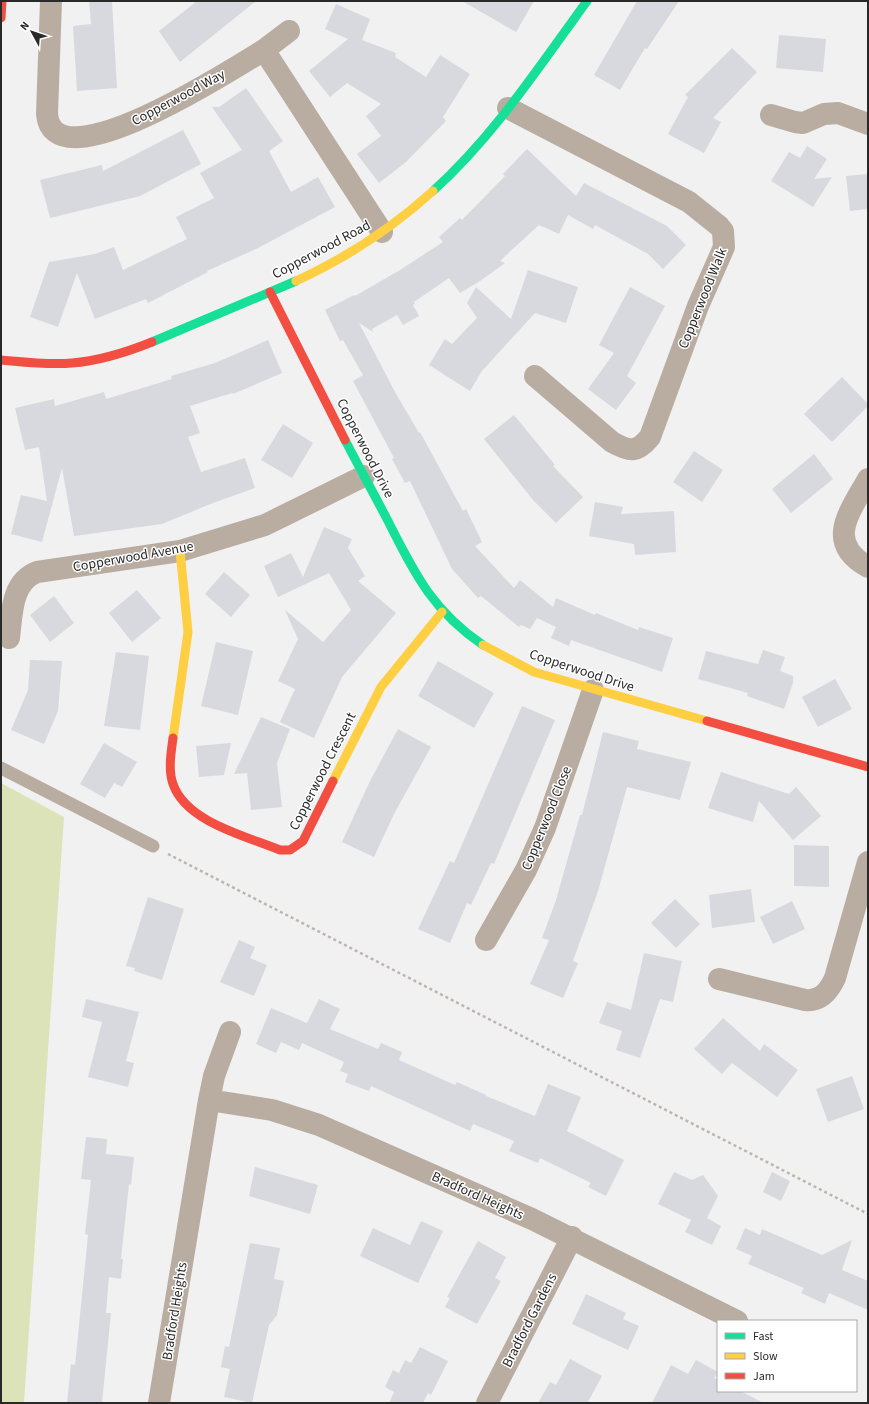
<svg xmlns="http://www.w3.org/2000/svg" width="869" height="1404" viewBox="0 0 869 1404" font-family="'Source Sans 3',sans-serif">
<rect width="100%" height="100%" fill="#f1f1f1"/>
<path fill="#dde3b8" d="M 1,783 L 64,817 L 24,1403 L 1,1403 Z"/>
<path fill="#d8d9df" d="M 89,1 L 112,1 L 117,88 L 77,91 L 73,26 L 91,24 Z
M 197,1 L 256,1 L 180,62 L 159,31 Z
M 462,1 L 534,1 L 516,32 Z
M 637,1 L 679,1 L 647,49 L 645,48 L 620,90 L 594,75 Z
M 336,4 L 370,19 L 362,40 L 396,53 L 395,57 L 426,77 L 440,55 L 470,74 L 443,117 L 446,121 L 406,162 L 379,183 L 357,154 L 381,136 L 366,116 L 381,104 L 347,83 L 330,97 L 309,71 L 348,39 L 325,29 Z
M 779,35 L 826,39 L 823,72 L 776,68 Z
M 732,48 L 757,72 L 713,118 L 721,122 L 704,153 L 668,134 L 688,97 L 685,95 Z
M 246,88 L 283,141 L 269,151 L 291,192 L 318,177 L 335,207 L 258,248 L 207,271 L 208,272 L 148,303 L 146,299 L 95,319 L 77,273 L 58,327 L 30,317 L 49,262 L 95,254 L 114,247 L 123,270 L 187,239 L 176,217 L 214,198 L 200,173 L 242,150 L 212,107 L 219,107 Z
M 183,130 L 201,164 L 140,196 L 50,218 L 40,180 L 102,165 L 103,171 Z
M 807,146 L 827,159 L 814,179 L 832,177 L 813,207 L 771,181 L 789,152 L 800,158 Z
M 527,149 L 576,196 L 584,183 L 667,226 L 686,245 L 663,269 L 648,254 L 595,225 L 593,229 L 568,215 L 559,234 L 539,225 L 500,261 L 505,263 L 480,281 L 460,293 L 449,278 L 414,302 L 415,304 L 413,305 L 419,316 L 403,325 L 397,315 L 372,329 L 373,332 L 359,323 L 395,392 L 419,433 L 420,432 L 463,511 L 466,509 L 482,542 L 475,546 L 514,588 L 520,580 L 553,607 L 556,598 L 595,615 L 596,613 L 638,630 L 639,627 L 673,638 L 662,672 L 571,640 L 569,646 L 551,638 L 556,627 L 537,618 L 530,629 L 521,625 L 519,627 L 481,596 L 478,598 L 452,569 L 410,481 L 405,483 L 392,459 L 394,458 L 353,381 L 363,375 L 343,340 L 340,341 L 325,310 L 354,295 L 355,296 L 400,270 L 443,242 L 439,237 L 460,218 L 462,220 L 505,176 L 503,174 Z
M 868,174 L 868,209 L 850,211 L 846,176 Z
M 528,270 L 578,287 L 566,323 L 535,313 L 482,371 L 470,391 L 429,365 L 445,339 L 452,344 L 477,318 L 467,303 L 476,287 L 511,319 Z
M 630,287 L 665,306 L 627,376 L 636,383 L 616,410 L 588,389 L 614,353 L 599,345 Z
M 268,340 L 282,373 L 233,394 L 232,393 L 190,406 L 200,433 L 188,437 L 201,472 L 245,458 L 255,488 L 213,503 L 162,524 L 74,536 L 62,468 L 42,542 L 11,534 L 21,495 L 47,501 L 39,447 L 25,450 L 15,408 L 54,399 L 55,406 L 104,392 L 106,399 L 172,379 L 171,376 L 215,363 Z
M 842,377 L 868,404 L 868,406 L 832,442 L 804,414 Z
M 514,415 L 555,465 L 553,466 L 583,497 L 556,523 L 533,500 L 484,439 Z
M 283,424 L 313,443 L 292,478 L 261,460 Z
M 694,451 L 723,470 L 702,502 L 673,482 Z
M 814,454 L 833,479 L 791,513 L 772,489 Z
M 595,502 L 623,507 L 621,514 L 674,511 L 676,552 L 635,555 L 634,544 L 589,536 Z
M 324,527 L 352,539 L 348,548 L 365,576 L 358,581 L 396,613 L 342,677 L 314,738 L 280,722 L 295,689 L 278,681 L 298,639 L 285,610 L 323,642 L 351,610 L 329,573 L 278,597 L 264,566 L 291,553 L 303,577 Z
M 224,572 L 250,595 L 231,617 L 205,594 Z
M 137,590 L 161,618 L 132,642 L 109,613 Z
M 54,596 L 74,623 L 50,642 L 30,615 Z
M 216,642 L 253,651 L 238,715 L 201,706 Z
M 763,650 L 785,657 L 780,671 L 793,676 L 793,683 L 784,709 L 747,696 L 748,693 L 698,679 L 706,651 L 758,664 Z
M 116,652 L 149,656 L 140,730 L 104,726 Z
M 30,660 L 62,661 L 58,711 L 44,744 L 11,730 L 28,690 Z
M 438,661 L 494,693 L 474,728 L 418,696 Z
M 835,679 L 852,709 L 818,727 L 802,697 Z
M 522,706 L 555,720 L 494,864 L 491,863 L 471,905 L 467,903 L 450,943 L 418,929 L 450,861 L 454,863 Z
M 261,717 L 290,729 L 277,763 L 282,807 L 251,810 L 247,773 L 234,774 Z
M 398,729 L 431,747 L 394,814 L 374,857 L 342,842 L 370,781 Z
M 603,732 L 639,741 L 637,749 L 691,762 L 680,800 L 627,787 L 598,891 L 573,961 L 578,963 L 563,998 L 530,984 L 549,940 L 542,938 L 556,900 L 580,815 L 582,815 Z
M 104,743 L 137,762 L 122,787 L 114,783 L 105,798 L 80,784 Z
M 231,743 L 224,775 L 199,777 L 196,746 Z
M 721,772 L 789,794 L 796,787 L 821,816 L 793,840 L 759,801 L 753,822 L 708,808 Z
M 794,845 L 829,846 L 829,887 L 794,886 Z
M 751,889 L 755,922 L 712,928 L 709,895 Z
M 148,897 L 184,909 L 162,980 L 134,971 L 135,968 L 126,966 Z
M 675,899 L 700,924 L 676,948 L 651,923 Z
M 792,901 L 805,929 L 773,944 L 760,917 Z
M 239,940 L 255,947 L 250,958 L 267,965 L 254,996 L 220,982 Z
M 644,953 L 682,961 L 673,1002 L 660,999 L 640,1058 L 616,1050 L 622,1031 L 599,1023 L 607,1002 L 631,1010 Z
M 86,999 L 139,1012 L 126,1061 L 134,1063 L 128,1087 L 88,1077 L 102,1022 L 82,1017 Z
M 319,999 L 340,1009 L 330,1029 L 378,1049 L 381,1043 L 402,1052 L 399,1060 L 455,1085 L 457,1082 L 486,1095 L 486,1096 L 535,1116 L 548,1084 L 581,1097 L 567,1131 L 624,1160 L 606,1196 L 588,1187 L 591,1183 L 540,1158 L 538,1163 L 509,1151 L 514,1141 L 473,1124 L 470,1131 L 371,1086 L 369,1091 L 345,1082 L 348,1074 L 340,1071 L 344,1062 L 302,1043 L 299,1050 L 281,1042 L 276,1053 L 256,1044 L 271,1008 L 307,1023 Z
M 723,1018 L 760,1051 L 764,1044 L 798,1070 L 777,1097 L 732,1063 L 722,1074 L 694,1049 Z
M 852,1076 L 864,1109 L 828,1122 L 816,1089 Z
M 86,1137 L 107,1139 L 106,1154 L 134,1157 L 131,1185 L 129,1184 L 121,1259 L 123,1259 L 121,1279 L 109,1277 L 106,1313 L 111,1313 L 102,1403 L 67,1403 L 71,1364 L 75,1365 L 88,1235 L 85,1234 L 91,1180 L 81,1179 Z
M 255,1167 L 318,1185 L 310,1214 L 249,1196 Z
M 674,1172 L 692,1180 L 703,1175 L 718,1196 L 707,1218 L 721,1226 L 712,1245 L 685,1232 L 691,1220 L 658,1204 Z
M 772,1172 L 790,1181 L 781,1201 L 763,1192 Z
M 421,1221 L 443,1231 L 418,1283 L 360,1256 L 373,1228 L 410,1245 Z
M 745,1228 L 760,1235 L 762,1229 L 822,1255 L 852,1240 L 842,1270 L 868,1281 L 868,1310 L 829,1293 L 825,1304 L 801,1293 L 804,1288 L 748,1264 L 752,1256 L 736,1249 Z
M 478,1241 L 506,1257 L 495,1278 L 501,1281 L 477,1324 L 445,1307 L 450,1298 L 447,1297 Z
M 250,1243 L 280,1248 L 274,1279 L 284,1281 L 277,1315 L 269,1325 L 252,1403 L 224,1397 L 230,1369 L 221,1367 L 225,1346 L 229,1347 Z
M 586,1294 L 626,1313 L 623,1319 L 639,1326 L 628,1350 L 572,1324 Z
M 420,1347 L 448,1361 L 431,1395 L 428,1393 L 423,1403 L 389,1403 L 394,1392 L 385,1387 L 393,1370 L 399,1373 L 405,1360 L 411,1363 Z
M 570,1359 L 602,1376 L 588,1402 L 589,1403 L 538,1403 L 550,1382 L 556,1385 Z
M 696,1360 L 718,1372 L 714,1378 L 718,1380 L 718,1391 L 740,1391 L 764,1403 L 652,1403 L 671,1365 L 688,1374 Z"/>
<g fill="none" stroke-linecap="round" stroke-linejoin="round">
<path stroke="#bbb6b0" stroke-width="2.5" stroke-dasharray="3 3" stroke-linecap="butt" d="M 168,854 L 868,1214"/>
<path stroke="#b9ada2" stroke-width="13" d="M 1,768 L 153,846"/>
<path stroke="#b9ada2" stroke-width="22" d="M 51,1 L 47,114 C 53,187 237,66 264,50 L 382,232
M 264,50 L 289,31
M 508,108 L 689,202 L 719,226 L 723,231 L 724,247 L 698,306 L 650,437 C 637,453 630,452 612,442 L 535,376
M 771,115 L 795,122 L 803,123 L 824,114 L 838,113 L 868,124
M 868,479 C 850,512 824,542 868,567
M 9,638 C 12,614 11,582 37,572 L 180,551 L 265,525 L 364,476
M 486,940 L 526,870 L 545,828 L 593,690
M 719,979 L 805,1000 C 821,1002 829,991 835,978 L 868,862
M 209,1100 L 272,1110 L 319,1125 L 532,1219 L 737,1321
M 159,1403 L 209,1100 L 214,1076 L 230,1032
M 487,1403 L 572,1237"/>
<path stroke="#16e098" stroke-width="9" d="M 433,191 C 493,137 539,67 587,1
M 152,342 L 296,281
M 345,440 C 359,467 374,494 388,521 C 415,574 432,610 483,645"/>
<path stroke="#ffcf43" stroke-width="9" d="M 296,281 C 346,258 391,229 433,191
M 483,645 L 534,672 L 707,721
M 173,738 L 188,632 L 180,551
M 333,781 L 381,687 L 442,612"/>
<path stroke="#f24e42" stroke-width="9" d="M 1,18 L 2,1
M 270,292 L 345,440
M 1,360 C 24,362 48,365 72,363 C 99,361 127,352 152,342
M 707,721 L 868,767
M 173,738 C 171,753 168,770 173,784 C 186,822 246,836 280,850 L 290,850 L 303,841 L 333,781"/>
</g>
<g text-anchor="middle" stroke-width="3" stroke-linejoin="round" paint-order="stroke">
<g font-size="14" fill="#292929" stroke="#fff">
<text transform="translate(178 97) rotate(-28)" y="5">Copperwood Way</text>
<text transform="translate(321 249) rotate(-28)" y="5">Copperwood Road</text>
<text transform="translate(702 298) rotate(-68)" y="5">Copperwood Walk</text>
<text transform="translate(366 448) rotate(63)" y="5">Copperwood Drive</text>
<text transform="translate(133 556) rotate(-10)" y="5">Copperwood Avenue</text>
<text transform="translate(582 670) rotate(18)" y="5">Copperwood Drive</text>
<text transform="translate(322 771) rotate(-63)" y="5">Copperwood Crescent</text>
<text transform="translate(546 818) rotate(-68)" y="5">Copperwood Close</text>
<text transform="translate(478 1195) rotate(24)" y="5">Bradford Heights</text>
<text transform="translate(174 1311) rotate(-81)" y="5">Bradford Heights</text>
<text transform="translate(529 1320) rotate(-63)" y="5">Bradford Gardens</text>
</g>
</g>
<rect width="869" height="1404" fill="none" stroke="#292929" stroke-width="4"/>
<rect x="717" y="1320" width="140" height="72" fill="#ffffff" stroke="#a9a9a9"/>
<rect x="725" y="1333" width="20" height="6" fill="#16e098" stroke="#a9a9a9"/>
<text x="753" y="1340" font-size="12" fill="#292929">Fast</text>
<rect x="725" y="1353" width="20" height="6" fill="#ffcf43" stroke="#a9a9a9"/>
<text x="753" y="1360" font-size="12" fill="#292929">Slow</text>
<rect x="725" y="1373" width="20" height="6" fill="#f24e42" stroke="#a9a9a9"/>
<text x="753" y="1380" font-size="12" fill="#292929">Jam</text>
<g transform="translate(32 32) rotate(310)" stroke="#ffffff" stroke-width="3" paint-order="stroke">
<path d="M0-3L7 15L0 10L-7 15Z" fill="#292929"/>
<text y="-6" font-size="11" font-weight="bold" text-anchor="middle" fill="#292929">N</text>
</g>
</svg>
